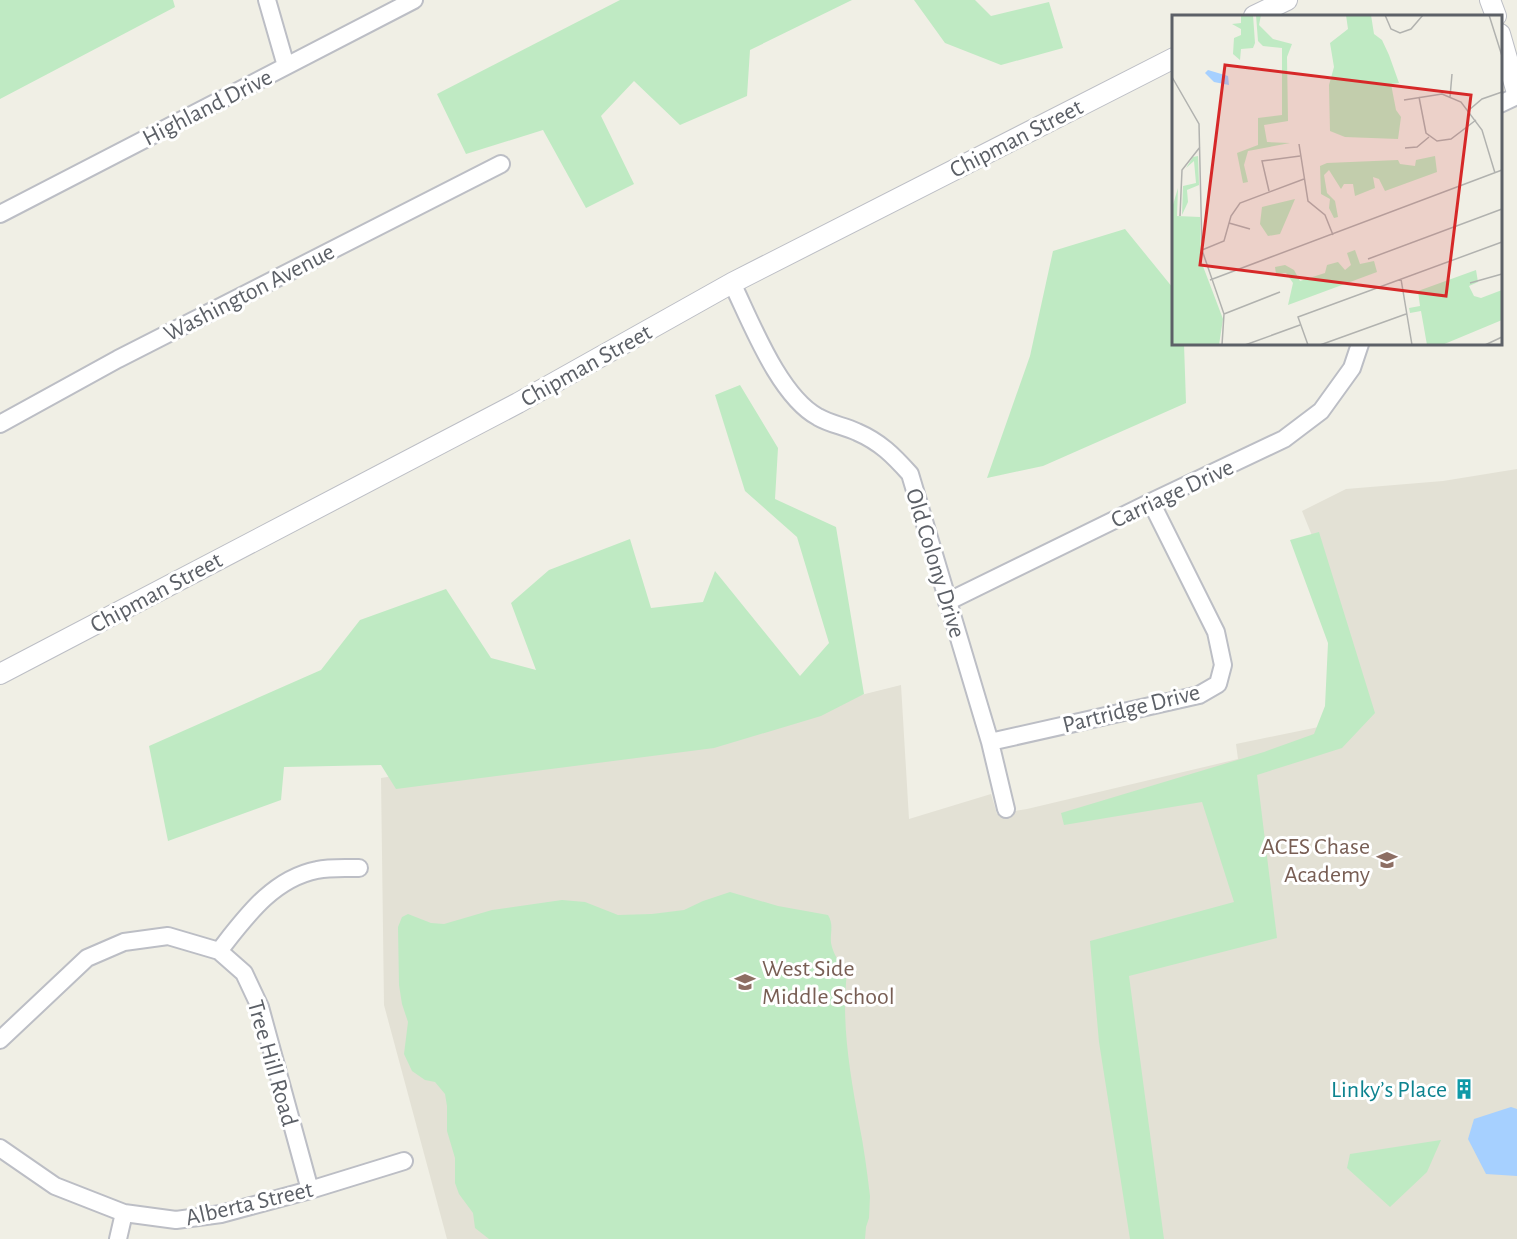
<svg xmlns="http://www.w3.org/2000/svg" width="1517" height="1239" viewBox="0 0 1517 1239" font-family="'Alegreya Sans',sans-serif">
<rect width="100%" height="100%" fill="#f0efe5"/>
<path fill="#e3e1d5" d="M 1517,469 L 1517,1239 L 447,1239 L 384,1005 L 381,778 L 603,743 L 741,725 L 901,685 L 909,819 L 991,794 L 997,814 L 1027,809 L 1238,759 L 1236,744 L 1343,722 L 1351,684 L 1317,548 L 1302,511 L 1346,489 L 1443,481 Z"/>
<path fill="#bfeac3" d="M 0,0 L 173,0 L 175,7 L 0,99 Z
M 620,0 L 852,0 L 750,50 L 747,96 L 680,125 L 634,81 L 601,116 L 634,184 L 586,208 L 543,130 L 466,154 L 437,94 Z
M 914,0 L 975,0 L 991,16 L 1049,2 L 1063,48 L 1001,65 L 945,43 Z
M 1125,229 L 1173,288 L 1174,344 L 1184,344 L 1186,403 L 1043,466 L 987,478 L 1030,356 L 1053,251 Z
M 740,385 L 778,448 L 775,499 L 836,527 L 864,694 L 821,716 L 714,748 L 396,789 L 381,765 L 284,767 L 281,800 L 168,841 L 149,746 L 321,670 L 360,620 L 446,589 L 491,658 L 536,670 L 511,603 L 549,570 L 630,539 L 651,608 L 703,602 L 715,571 L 800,676 L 829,643 L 797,537 L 745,491 L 715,395 Z
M 1319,532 L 1375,713 L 1342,748 L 1257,775 L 1277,938 L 1129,976 L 1164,1239 L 1130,1239 L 1099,1042 L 1090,941 L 1234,902 L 1202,802 L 1064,825 L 1061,813 L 1264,752 L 1314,734 L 1325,706 L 1328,643 L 1290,540 Z
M 730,892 L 778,906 L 828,915 C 834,925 830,932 831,943 C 833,954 840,964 847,973 C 841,1023 850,1073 859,1123 C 864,1147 867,1172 870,1196 L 869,1218 L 866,1227 L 865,1239 L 489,1239 L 475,1228 L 473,1213 L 459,1194 L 455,1183 L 455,1158 L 447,1131 L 447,1106 L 445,1094 L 435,1082 L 425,1080 L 412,1071 L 404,1054 L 408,1022 L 402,1004 L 399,985 L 398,927 L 402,917 L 408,914 L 431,923 L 444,924 L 492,910 L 562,900 L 585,902 L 618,915 L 652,914 L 684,910 L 703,901 Z
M 1441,1140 L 1427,1172 L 1390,1207 L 1347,1168 L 1350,1154 Z"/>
<path fill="#a6d0ff" d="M 1511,1107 L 1517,1109 L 1517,1176 L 1486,1174 L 1468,1139 L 1474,1119 Z"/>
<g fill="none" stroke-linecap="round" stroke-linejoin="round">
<g stroke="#bcbec5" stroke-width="20">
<path id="minor" d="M 267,0 L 286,66
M 1500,104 L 1517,96
M 0,214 L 414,0
M 732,283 C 751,322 779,396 818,417 C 830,424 844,426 857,432 C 880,442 893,455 910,474 L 990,742 L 1006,809
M 0,424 L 118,359 L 501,164
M 947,602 L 1151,502 L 1284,439 L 1321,411 L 1352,368 L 1360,344
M 990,742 L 1199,695 L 1218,684 L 1223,665 L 1216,632 L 1151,502
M 219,951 C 245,918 272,879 317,870 C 330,867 345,868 359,868
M 0,1040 L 87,958 L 124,942 L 168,936 L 219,951 L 244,973 L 260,1007 L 310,1190
M 0,1148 L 55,1186 L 124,1213 L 176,1220 L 221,1214 L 310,1190 L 404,1161
M 118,1239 L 124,1213"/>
</g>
<g stroke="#bcbec5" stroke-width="22">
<path id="tertiary" d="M 1490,0 L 1496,16
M 1254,16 L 1287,0
M 1500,34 L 1517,93
M 0,674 L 518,403 L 732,283 L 1174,58"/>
</g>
<use href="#minor" stroke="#fff" stroke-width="16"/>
<use href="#tertiary" stroke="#fff" stroke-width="20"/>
</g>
<defs>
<g id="school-bare" transform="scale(1.62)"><path d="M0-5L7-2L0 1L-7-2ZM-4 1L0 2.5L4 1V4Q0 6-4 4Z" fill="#8d6e63" stroke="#fff" stroke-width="2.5" paint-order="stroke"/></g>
<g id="building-bare" transform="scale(1.62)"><path d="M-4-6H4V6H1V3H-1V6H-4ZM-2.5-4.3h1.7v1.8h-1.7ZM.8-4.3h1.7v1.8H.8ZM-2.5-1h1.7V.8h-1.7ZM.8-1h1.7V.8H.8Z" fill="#0f9aa8" stroke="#fff" stroke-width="2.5" paint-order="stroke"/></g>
</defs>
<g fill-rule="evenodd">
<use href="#school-bare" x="1387" y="860"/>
<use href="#school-bare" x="745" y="982"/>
<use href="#building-bare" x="1464" y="1089"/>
</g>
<g text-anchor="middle" stroke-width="6" stroke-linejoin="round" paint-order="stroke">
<g font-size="24" fill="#5c6067" stroke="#fff">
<text transform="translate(207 107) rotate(-27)" y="8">Highland Drive</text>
<text transform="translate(1016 138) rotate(-27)" y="8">Chipman Street</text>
<text transform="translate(249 292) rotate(-27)" y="8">Washington Avenue</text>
<text transform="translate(586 365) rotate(-29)" y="8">Chipman Street</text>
<text transform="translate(1172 493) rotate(-25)" y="8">Carriage Drive</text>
<text transform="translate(936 563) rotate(73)" y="8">Old Colony Drive</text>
<text transform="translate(156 592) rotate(-28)" y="8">Chipman Street</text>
<text transform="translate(1131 708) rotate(-14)" y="8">Partridge Drive</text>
<text transform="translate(273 1063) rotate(74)" y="8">Tree Hill Road</text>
<text transform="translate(249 1203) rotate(-13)" y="8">Alberta Street</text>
</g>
<g font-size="24" fill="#785e54" stroke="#fff" text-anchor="end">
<text x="1370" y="854">ACES Chase<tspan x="1370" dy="28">Academy</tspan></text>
<text x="762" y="976" text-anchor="start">West Side<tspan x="762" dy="28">Middle School</tspan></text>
</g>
<g font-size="24" fill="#0d838f" stroke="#fff" text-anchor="end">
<text x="1447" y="1097">Linky’s Place</text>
</g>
</g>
<g transform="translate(1172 15)">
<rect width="330" height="330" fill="#f0efe5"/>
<path d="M 69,0 L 81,0 L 83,28 L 81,33 L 69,34 L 68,45 L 61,39 L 62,23 L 69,20 L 69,14 L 60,9 L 69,8 ZM 84,0 L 89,0 L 87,10 L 101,24 L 120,29 L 115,42 L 116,106 L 92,110 L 95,127 L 118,128 L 76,136 L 72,150 L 76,167 L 71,168 L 65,138 L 86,130 L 86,103 L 110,100 L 110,33 L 91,31 L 86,26 ZM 174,0 L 199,0 L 202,19 L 210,25 L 217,40 L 227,68 L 219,69 L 224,95 L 229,102 L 226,124 L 173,122 L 158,116 L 157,70 L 162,52 L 158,28 L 176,14 ZM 26,141 L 27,170 L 15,175 L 16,187 L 10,200 L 11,171 L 24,168 L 22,146 L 14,153 L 21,142 ZM 263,141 L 265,157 L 213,176 L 207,164 L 201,162 L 203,173 L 183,181 L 181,169 L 172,169 L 169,174 L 157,155 L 152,160 L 155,178 L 163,186 L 166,202 L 162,203 L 157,193 L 158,184 L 149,179 L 148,151 L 155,148 L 226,145 L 228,149 L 243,151 L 244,145 ZM 6,173 L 5,201 L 28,202 L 29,246 L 51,304 L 47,330 L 0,330 L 0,193 ZM 123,184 L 108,219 L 96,221 L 88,209 L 90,192 ZM 183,235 L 188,249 L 202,246 L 205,257 L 116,290 L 121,268 L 114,258 L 104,259 L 103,252 L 113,250 L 122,255 L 128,266 L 153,258 L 155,250 L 166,247 L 173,255 L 179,250 L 175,238 ZM 304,255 L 306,267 L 297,271 L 302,281 L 309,283 L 330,275 L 330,305 L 270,330 L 255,330 L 249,296 L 238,298 L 237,293 L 248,291 L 246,276 Z" fill="#bfeac3"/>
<path d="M 36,55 L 56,61 L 57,70 L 42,67 L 33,58 Z" fill="#a6d0ff"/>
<path fill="none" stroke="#b1b2af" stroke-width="1.5" d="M 213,0 L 219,14 L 228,18 L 239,14 L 251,0M 317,0 L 330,41M 0,62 L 27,109 L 30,235 L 52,299 L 50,330M 247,82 L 254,118 L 265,126 L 279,124 L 304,105M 278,82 L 280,59M 232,85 L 270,79 L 289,87 L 310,115 L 323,158M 297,95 L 310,84 L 330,77M 0,103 L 0,127M 127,129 L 136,186 L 153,200 L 161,220M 233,133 L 245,132 L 257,122M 97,176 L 90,146 L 128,141M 8,201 L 10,155 L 28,132M 57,208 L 78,214M 30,235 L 52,226 L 59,201 L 68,188 L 132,164M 196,244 L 330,194M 229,264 L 240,330M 38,265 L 330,155M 298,268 L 330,259M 52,299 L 108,277M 73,330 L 128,310M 136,330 L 126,302 L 330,227M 148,330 L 234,299M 313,330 L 330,322"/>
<path fill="#d62828" fill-opacity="0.15" stroke="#d62828" stroke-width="3" d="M 53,50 L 299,80 L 274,281 L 28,250 Z"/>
<rect width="330" height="330" fill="none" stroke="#5c6067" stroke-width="3"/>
</g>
</svg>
